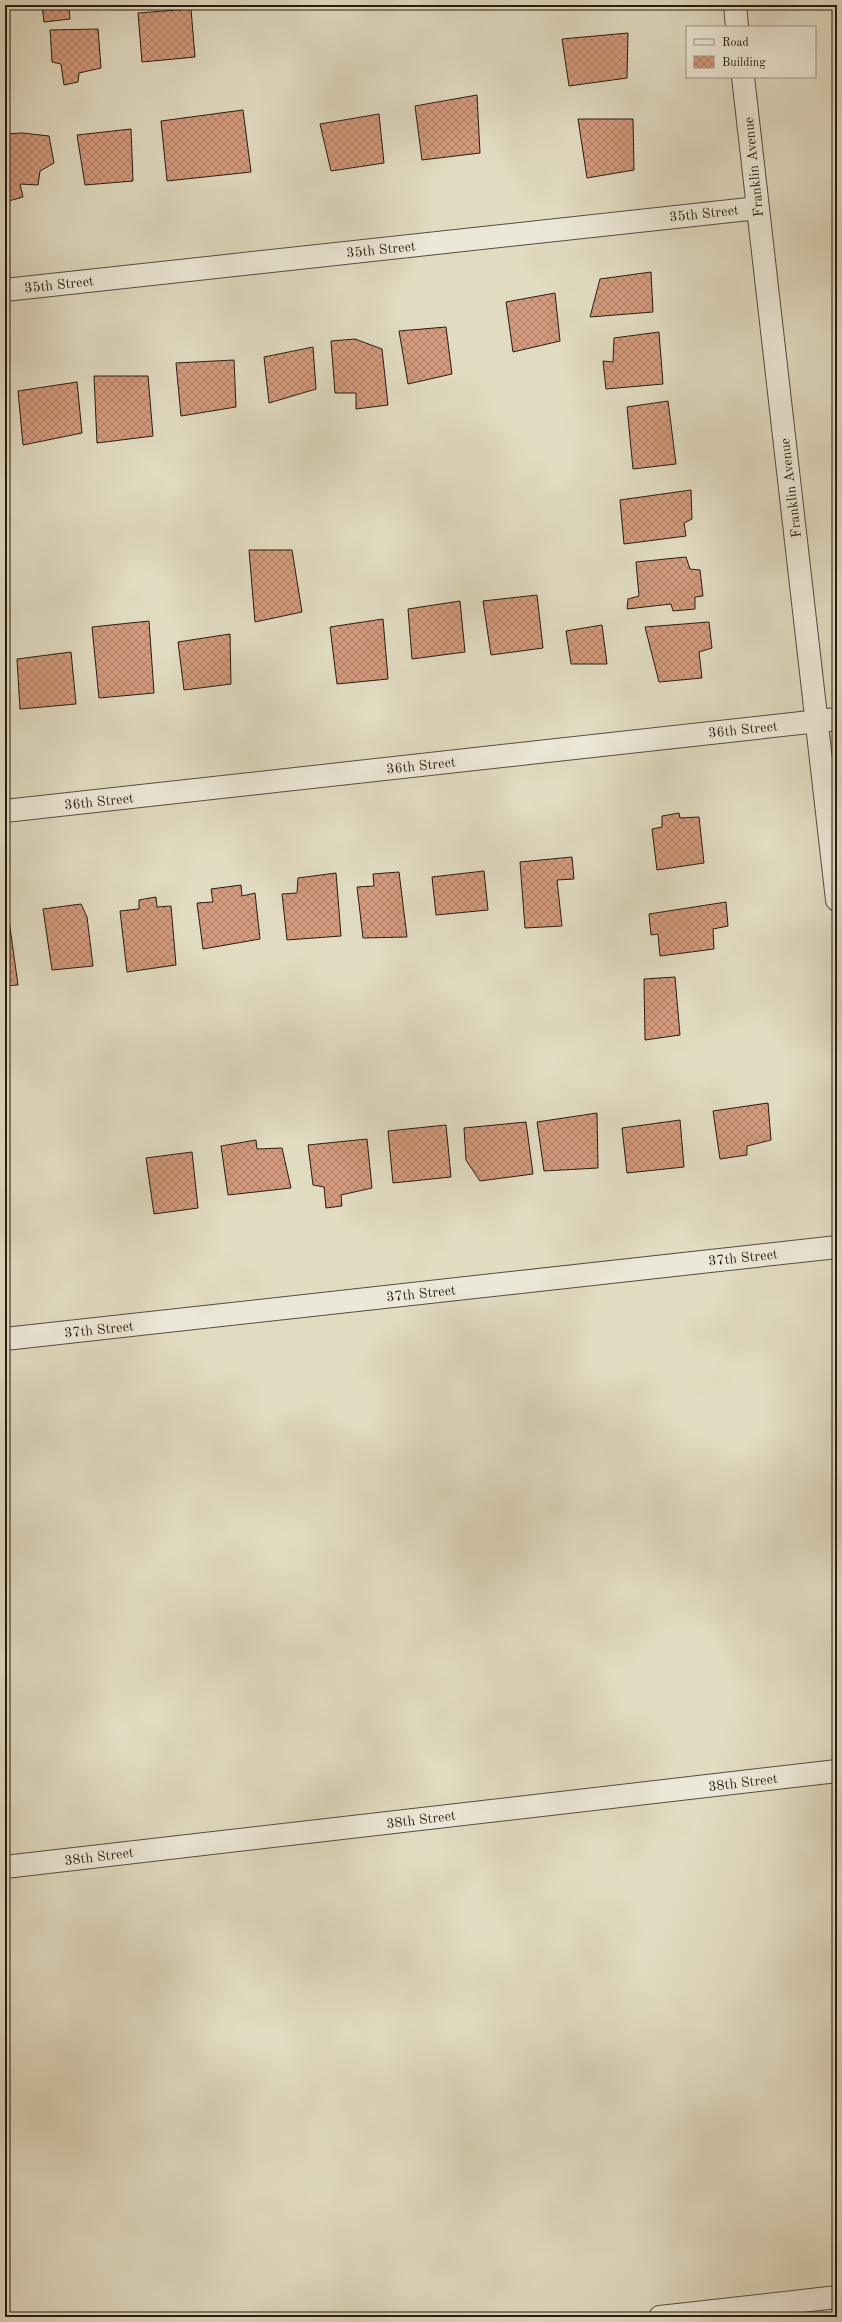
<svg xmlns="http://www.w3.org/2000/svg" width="842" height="2322" viewBox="0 0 842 2322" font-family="'Old Standard TT',serif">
<defs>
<pattern id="building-cross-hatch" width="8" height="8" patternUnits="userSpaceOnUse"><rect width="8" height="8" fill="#d39a7d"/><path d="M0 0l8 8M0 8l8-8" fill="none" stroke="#ab7d65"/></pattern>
</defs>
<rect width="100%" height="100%" fill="#e1dbc1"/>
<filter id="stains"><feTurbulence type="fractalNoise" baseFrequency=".005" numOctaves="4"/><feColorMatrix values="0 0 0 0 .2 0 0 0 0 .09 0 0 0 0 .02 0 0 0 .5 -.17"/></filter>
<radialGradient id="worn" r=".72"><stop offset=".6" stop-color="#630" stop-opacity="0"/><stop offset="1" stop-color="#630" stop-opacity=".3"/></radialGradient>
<path fill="url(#building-cross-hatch)" stroke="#271b11" d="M 42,5 L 69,5 L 70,19 L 44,22 Z
M 84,5 L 116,5 L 84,9 Z
M 191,9 L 195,57 L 142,62 L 138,13 Z
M 98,29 L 101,68 L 79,73 L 78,82 L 64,85 L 61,64 L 52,62 L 50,30 Z
M 628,33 L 627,78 L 569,86 L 562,39 Z
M 477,95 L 480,153 L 422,160 L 415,106 Z
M 243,110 L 251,172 L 167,181 L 161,121 Z
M 379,114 L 384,163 L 331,171 L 320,124 Z
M 578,119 L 633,119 L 634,170 L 587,178 Z
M 131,129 L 133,181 L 85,185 L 77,135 Z
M 22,133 L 49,136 L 54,163 L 40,171 L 38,185 L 20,184 L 23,197 L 5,202 L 5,134 Z
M 651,272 L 653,312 L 590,317 L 600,279 Z
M 555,293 L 560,341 L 513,352 L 506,302 Z
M 446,327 L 452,374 L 408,384 L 399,331 Z
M 659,332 L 663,384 L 606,389 L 603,361 L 613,362 L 614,338 Z
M 355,339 L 382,349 L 388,405 L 356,409 L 356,393 L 335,393 L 331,341 Z
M 313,347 L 316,389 L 269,403 L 264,357 Z
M 234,360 L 236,407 L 181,416 L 176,363 Z
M 94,376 L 148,376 L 153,436 L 97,443 Z
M 77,382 L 82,433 L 23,445 L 18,391 Z
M 668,401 L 676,464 L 633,469 L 627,407 Z
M 5,420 L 9,446 L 5,446 Z
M 691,490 L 692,519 L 684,523 L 686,536 L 624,544 L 620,500 Z
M 249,550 L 292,550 L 302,612 L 255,622 Z
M 686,557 L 690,569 L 700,570 L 703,596 L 695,597 L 695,609 L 673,611 L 671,604 L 627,609 L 628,599 L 639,596 L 636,562 Z
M 537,595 L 543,648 L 491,655 L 483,601 Z
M 460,601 L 465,652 L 412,659 L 408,609 Z
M 383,619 L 388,679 L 337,684 L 330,627 Z
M 149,621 L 154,693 L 99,698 L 92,627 Z
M 709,622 L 712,648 L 699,652 L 702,678 L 659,682 L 645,627 Z
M 602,625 L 607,664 L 571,664 L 566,631 Z
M 230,634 L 231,684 L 184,690 L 178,642 Z
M 71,652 L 76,704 L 20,709 L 17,659 Z
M 679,813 L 680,818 L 699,817 L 704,863 L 657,870 L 652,829 L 662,827 L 662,816 Z
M 572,857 L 574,879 L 557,880 L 562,926 L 525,928 L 520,862 Z
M 484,871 L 488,910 L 436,915 L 432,877 Z
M 399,872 L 407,937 L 363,938 L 357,887 L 374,886 L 373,874 Z
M 336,873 L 341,936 L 287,940 L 282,894 L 297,893 L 298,878 Z
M 241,885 L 242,896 L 255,893 L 260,939 L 203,949 L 197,903 L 213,902 L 211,889 Z
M 156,897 L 157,907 L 171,906 L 176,965 L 127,972 L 120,911 L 139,909 L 139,900 Z
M 726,902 L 728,926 L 713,929 L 714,949 L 660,956 L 658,934 L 651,935 L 649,914 Z
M 81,904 L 87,917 L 93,966 L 52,970 L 43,909 Z
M 8,913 L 18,985 L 5,986 L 5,914 Z
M 675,977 L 680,1035 L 645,1040 L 644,979 Z
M 768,1103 L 771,1140 L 747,1146 L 747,1155 L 720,1159 L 713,1111 Z
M 597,1113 L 598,1168 L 544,1171 L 537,1122 Z
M 680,1120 L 684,1167 L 627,1173 L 622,1128 Z
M 526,1122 L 533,1174 L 480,1181 L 466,1160 L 464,1128 Z
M 446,1125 L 451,1177 L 393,1183 L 388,1131 Z
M 367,1139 L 372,1188 L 341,1195 L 342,1206 L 326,1208 L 324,1187 L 313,1185 L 308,1145 Z
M 256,1140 L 257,1149 L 282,1148 L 291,1188 L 228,1195 L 221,1146 Z
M 192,1152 L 198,1208 L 154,1214 L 146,1158 Z"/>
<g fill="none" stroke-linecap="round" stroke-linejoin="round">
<g stroke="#564b3d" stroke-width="24">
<path id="street" d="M 735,5 L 737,27
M 743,77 L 837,900
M 5,290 L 758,208
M 5,811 L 837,719
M 5,1339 L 837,1247
M 5,1867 L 837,1771
M 660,2317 L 837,2297"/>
</g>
<use href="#street" stroke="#ece8d7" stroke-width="22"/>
</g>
<g text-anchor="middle" stroke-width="3.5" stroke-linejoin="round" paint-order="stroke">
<g font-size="14" fill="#271b11" stroke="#ece8d7">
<text transform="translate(753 167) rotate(-96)" y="5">Franklin Avenue</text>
<text transform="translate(704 213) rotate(-6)" y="5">35th Street</text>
<text transform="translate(381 249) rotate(-6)" y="5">35th Street</text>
<text transform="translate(59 284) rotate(-6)" y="5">35th Street</text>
<text transform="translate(790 488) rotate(-97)" y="5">Franklin Avenue</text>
<text transform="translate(743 729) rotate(-6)" y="5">36th Street</text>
<text transform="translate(421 765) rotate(-6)" y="5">36th Street</text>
<text transform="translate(99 801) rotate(-6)" y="5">36th Street</text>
<text transform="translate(743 1257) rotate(-6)" y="5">37th Street</text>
<text transform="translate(421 1293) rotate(-6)" y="5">37th Street</text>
<text transform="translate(99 1329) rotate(-6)" y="5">37th Street</text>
<text transform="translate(743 1782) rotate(-7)" y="5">38th Street</text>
<text transform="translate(421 1819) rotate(-7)" y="5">38th Street</text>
<text transform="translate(99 1856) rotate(-7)" y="5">38th Street</text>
</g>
</g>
<rect width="842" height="2322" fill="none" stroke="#e1dbc1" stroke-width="20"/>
<rect x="6" y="6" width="830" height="2310" fill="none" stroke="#271b11" stroke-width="2"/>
<rect x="10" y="10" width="822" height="2302" fill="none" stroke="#271b11"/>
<rect x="686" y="26" width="130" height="52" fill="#ece8d7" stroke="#9d9688"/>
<rect x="694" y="39" width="20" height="6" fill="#ece8d7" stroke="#9d9688"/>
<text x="722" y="46" font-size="12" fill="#271b11">Road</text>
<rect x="694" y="56" width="20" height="12" fill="url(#building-cross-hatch)" stroke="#9d9688"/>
<text x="722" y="66" font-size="12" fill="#271b11">Building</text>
<rect width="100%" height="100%" filter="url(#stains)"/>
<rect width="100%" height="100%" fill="url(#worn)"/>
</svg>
